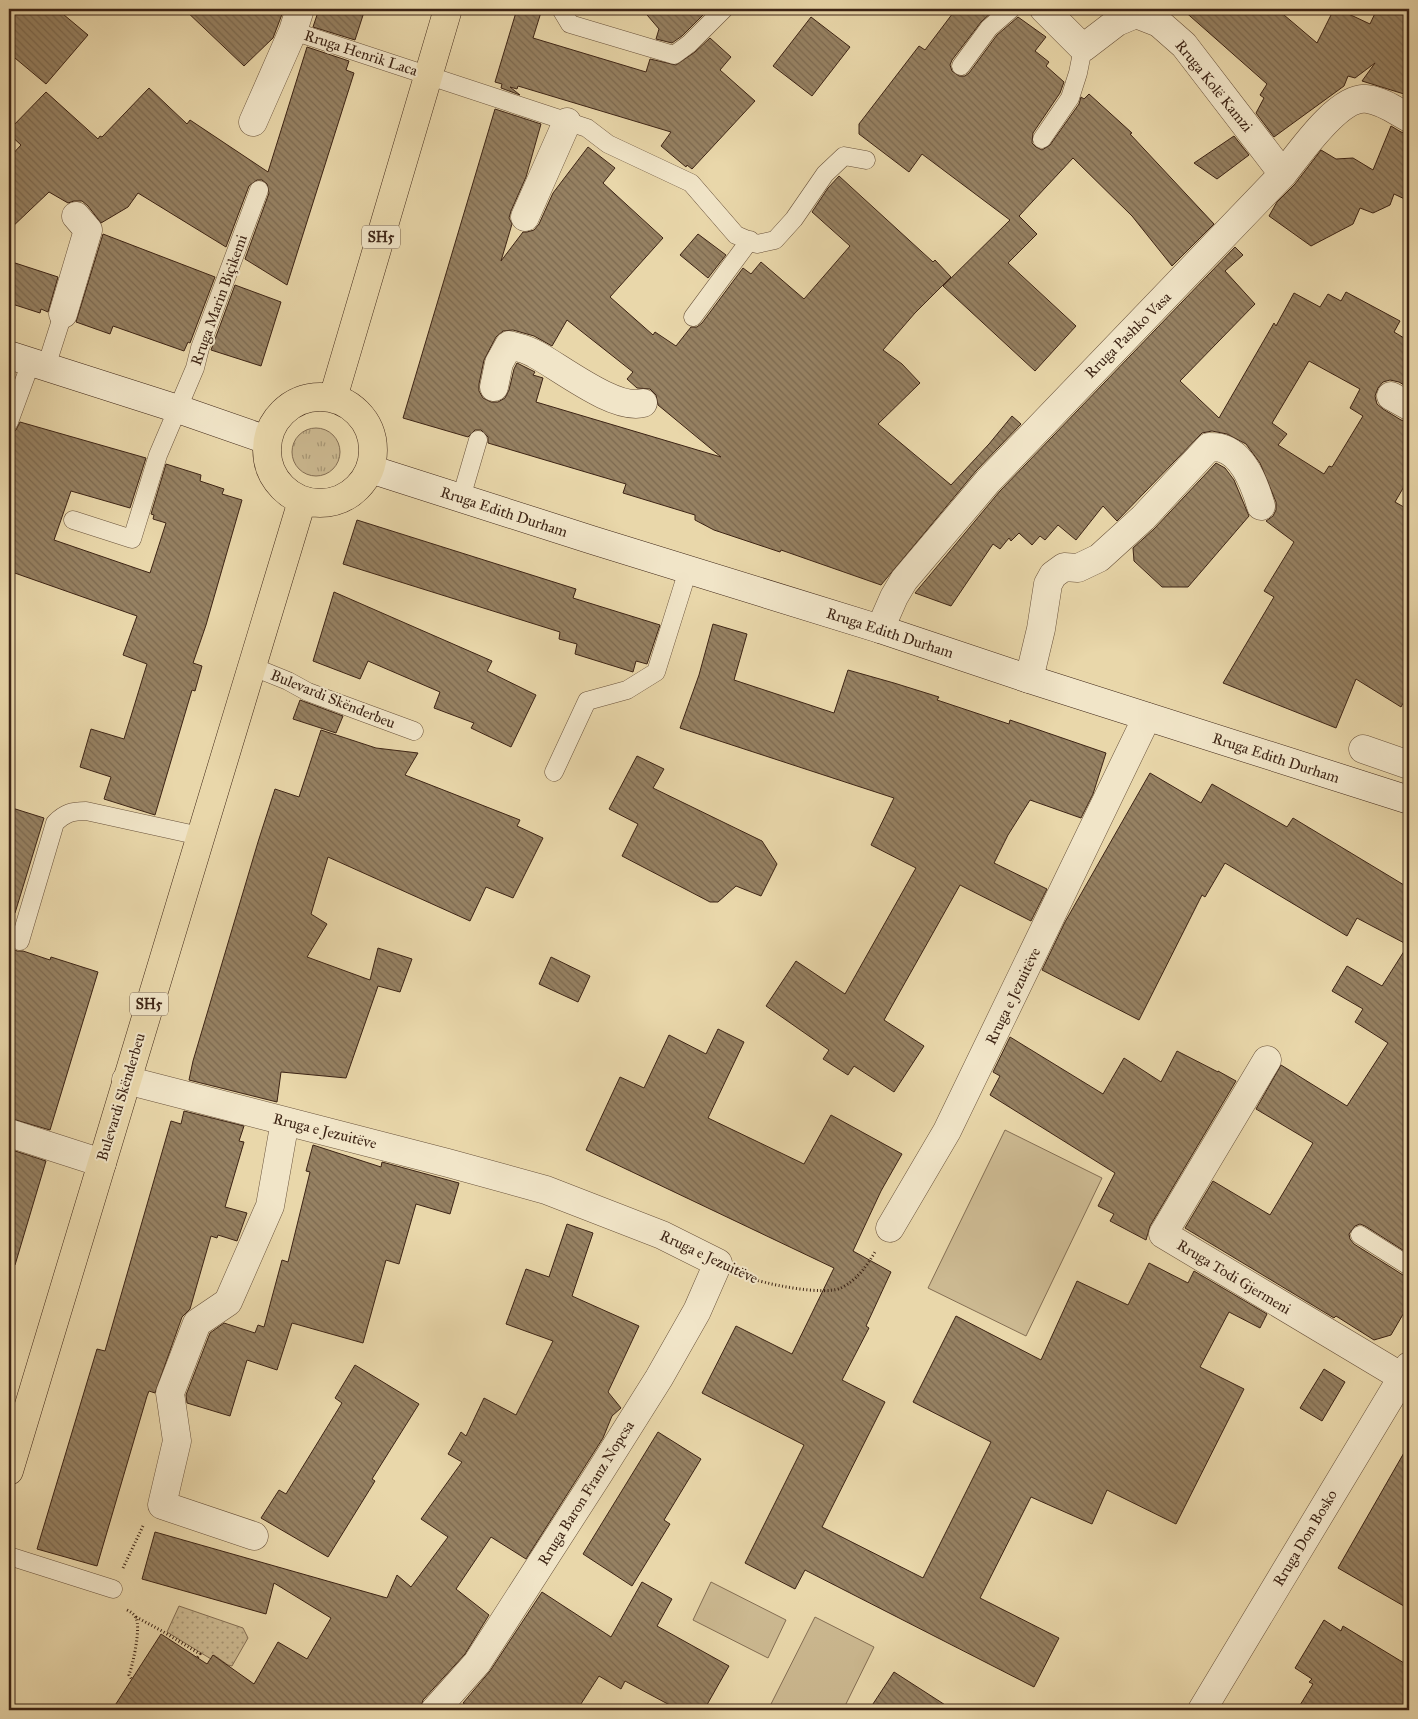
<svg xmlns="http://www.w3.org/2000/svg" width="1418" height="1719" viewBox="0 0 1418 1719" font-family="'IM FELL Great Primer',serif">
<defs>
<pattern id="grass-tufts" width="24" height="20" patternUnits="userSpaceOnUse" patternTransform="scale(1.25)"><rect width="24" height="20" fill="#ccb991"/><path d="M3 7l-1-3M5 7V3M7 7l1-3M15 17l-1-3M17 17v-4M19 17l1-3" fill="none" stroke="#a79675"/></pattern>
<pattern id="garden-dots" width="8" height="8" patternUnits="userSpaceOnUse" patternTransform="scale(1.25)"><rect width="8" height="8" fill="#ccb991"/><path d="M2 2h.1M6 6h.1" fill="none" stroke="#a79675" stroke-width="1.8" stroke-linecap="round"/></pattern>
<pattern id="building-back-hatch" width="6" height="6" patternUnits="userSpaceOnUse" patternTransform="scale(1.25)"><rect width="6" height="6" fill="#968162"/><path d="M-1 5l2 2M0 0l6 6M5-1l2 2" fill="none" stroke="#7c6950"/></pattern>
</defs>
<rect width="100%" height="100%" fill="#e9d7aa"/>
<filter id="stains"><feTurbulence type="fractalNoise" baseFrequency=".004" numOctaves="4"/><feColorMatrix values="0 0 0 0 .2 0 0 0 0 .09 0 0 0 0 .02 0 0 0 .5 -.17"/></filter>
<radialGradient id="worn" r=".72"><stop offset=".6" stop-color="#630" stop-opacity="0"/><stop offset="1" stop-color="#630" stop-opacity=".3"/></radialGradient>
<path fill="url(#grass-tufts)" stroke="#846e53" d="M292 452a24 24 0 1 1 48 0a24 24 0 1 1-48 0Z"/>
<path fill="url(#garden-dots)" stroke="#846e53" d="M 179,1606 L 243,1628 L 248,1638 L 232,1666 L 228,1665 L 214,1655 L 211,1659 L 167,1632 Z"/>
<path fill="#ccb991" stroke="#846e53" d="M 1005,1130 L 1102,1178 L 1026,1336 L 928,1288 Z
M 711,1582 L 786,1620 L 768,1658 L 693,1620 Z
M 815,1617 L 874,1647 L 843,1710 L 768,1710 Z"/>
<path fill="url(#building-back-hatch)" stroke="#3d2415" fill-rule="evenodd" d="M 9,9 L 57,9 L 88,35 L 46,84 L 9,53 Z
M 184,9 L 284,9 L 273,38 L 244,66 Z
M 319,9 L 365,9 L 355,40 L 313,27 Z
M 517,9 L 542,9 L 533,38 L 646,72 L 650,59 L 676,65 L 695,52 L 710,38 L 731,57 L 720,70 L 755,101 L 692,169 L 687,165 L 686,167 L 661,146 L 671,132 L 518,86 L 517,89 L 510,87 L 520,95 L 501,88 L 502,84 L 495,82 Z
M 642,9 L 709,9 L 682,36 L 672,43 L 656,39 L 659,29 Z
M 956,9 L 995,9 L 981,22 L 952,60 L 950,65 L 952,71 L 959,76 L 965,76 L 969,73 L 997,35 L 1018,17 L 1046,37 L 1035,51 L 1049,62 L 1046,66 L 1064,82 L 1060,93 L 1033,133 L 1032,143 L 1036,147 L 1042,150 L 1050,145 L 1079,104 L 1081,97 L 1084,99 L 1089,94 L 1132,133 L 1130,134 L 1214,224 L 1172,266 L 1132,216 L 1073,158 L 1019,216 L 1037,234 L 1008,263 L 1076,326 L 1035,371 L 943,286 L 1010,220 L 922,154 L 909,172 L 859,134 L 859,124 L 919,46 L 925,50 Z
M 1182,9 L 1277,9 L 1317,43 L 1334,9 L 1338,9 L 1370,24 L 1377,9 L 1409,9 L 1409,100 L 1403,96 L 1404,94 L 1362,81 L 1375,63 L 1355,78 L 1348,76 L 1344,86 L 1274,137 L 1256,113 L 1264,98 L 1260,95 L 1267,84 Z
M 811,17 L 850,47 L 812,96 L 773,66 Z
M 307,47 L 349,61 L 346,70 L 354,73 L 287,285 L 245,259 L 269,193 L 267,184 L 262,180 L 257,180 L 249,186 L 226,247 L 138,193 L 128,207 L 101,223 L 88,206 L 82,201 L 74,201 L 68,203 L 49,192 L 9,230 L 9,158 L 21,145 L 9,134 L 9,130 L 46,92 L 98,139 L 100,136 L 102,137 L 149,88 L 187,124 L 190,120 L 268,172 Z
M 495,109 L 541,124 L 526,177 L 511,211 L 509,218 L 512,224 L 501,261 L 523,232 L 527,232 L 534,230 L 539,224 L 553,193 L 588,147 L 615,168 L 603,183 L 663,238 L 610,297 L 653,335 L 655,332 L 676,346 L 691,327 L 697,327 L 702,323 L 743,268 L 751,274 L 761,262 L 804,299 L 850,246 L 812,212 L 828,188 L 839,176 L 933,262 L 935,260 L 951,277 L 915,313 L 883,350 L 902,364 L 920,383 L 878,424 L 951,485 L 989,444 L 1012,416 L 1021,424 L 976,471 L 881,585 L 781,550 L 780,552 L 714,530 L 695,520 L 695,515 L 623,493 L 626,484 L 488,443 L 488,437 L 481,430 L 475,430 L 468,437 L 403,418 ZM 567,320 L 633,372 L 627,379 L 637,388 L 650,389 L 656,395 L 658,405 L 721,457 L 536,402 L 543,378 L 533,375 L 535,372 L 517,363 L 514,369 L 509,390 L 505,398 L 498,402 L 491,402 L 483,398 L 479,391 L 479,384 L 484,360 L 496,337 L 503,331 L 513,330 L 534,336 L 552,346 Z
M 1391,126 L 1401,132 L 1409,134 L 1409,201 L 1394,194 L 1390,205 L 1373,213 L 1360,208 L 1353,224 L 1311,246 L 1269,216 L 1277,202 L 1295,184 L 1321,150 L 1336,159 L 1353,158 L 1373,170 Z
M 1234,136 L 1249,155 L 1217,179 L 1194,163 Z
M 103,234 L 215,277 L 190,343 L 188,342 L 184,351 L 113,326 L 110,334 L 76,322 Z
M 698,234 L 726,255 L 708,278 L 680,255 Z
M 1235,247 L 1243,255 L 1225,271 L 1255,304 L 1180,381 L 1219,418 L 1274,323 L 1276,326 L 1294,293 L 1320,307 L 1328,294 L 1341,301 L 1346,292 L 1400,321 L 1394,332 L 1409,341 L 1409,388 L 1399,382 L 1390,380 L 1383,382 L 1378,388 L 1375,396 L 1377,404 L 1383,409 L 1401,420 L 1409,422 L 1409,478 L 1395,502 L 1409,510 L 1409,693 L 1401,707 L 1356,679 L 1336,728 L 1223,683 L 1274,597 L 1264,591 L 1294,542 L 1266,521 L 1273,516 L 1276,510 L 1276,502 L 1260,463 L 1246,444 L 1227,434 L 1212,431 L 1202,433 L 1117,521 L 1103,506 L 1076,540 L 1058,525 L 1045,540 L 1040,536 L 1032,545 L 1019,533 L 1011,541 L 1009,538 L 1000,549 L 993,544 L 951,606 L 915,593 L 1000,491 ZM 1309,361 L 1360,389 L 1350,408 L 1363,416 L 1332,467 L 1329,466 L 1324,474 L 1278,445 L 1287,434 L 1272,423 Z
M 9,261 L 58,277 L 48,312 L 41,309 L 40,313 L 9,303 Z
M 235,285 L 281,302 L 261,366 L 211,350 Z
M 20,422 L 146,458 L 130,508 L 71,491 L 54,540 L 150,573 L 166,523 L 153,519 L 154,515 L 151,514 L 166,464 L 201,475 L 200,481 L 224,489 L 222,494 L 242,500 L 206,625 L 193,663 L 202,666 L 195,691 L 192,690 L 155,815 L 104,799 L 111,777 L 80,767 L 91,729 L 124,739 L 147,664 L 123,655 L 137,616 L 9,571 L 9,440 L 11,432 L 16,430 Z
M 1216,463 L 1225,468 L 1234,480 L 1249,516 L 1188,587 L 1162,587 L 1134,561 L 1133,548 L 1154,529 Z
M 357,520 L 576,589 L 573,598 L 660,625 L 647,664 L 636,661 L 633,672 L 575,654 L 577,644 L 559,639 L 560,632 L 343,564 Z
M 334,592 L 492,661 L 487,671 L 536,695 L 511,747 L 471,728 L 474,723 L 434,708 L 440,692 L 368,661 L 360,679 L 313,661 Z
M 713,624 L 747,634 L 734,680 L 834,713 L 848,670 L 894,683 L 939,697 L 937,700 L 1009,724 L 1010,720 L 1106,753 L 1093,794 L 1081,818 L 1030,800 L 1008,835 L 994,863 L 1047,889 L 1031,921 L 960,885 L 884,1020 L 924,1046 L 894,1092 L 854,1066 L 848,1075 L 823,1059 L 829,1050 L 766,1006 L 796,961 L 845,994 L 916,868 L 871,845 L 894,798 L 680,728 L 699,675 Z
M 300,700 L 343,716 L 336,733 L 293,719 Z
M 321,730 L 376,748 L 418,753 L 405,775 L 520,820 L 517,826 L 543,838 L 513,898 L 486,887 L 470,921 L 328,857 L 311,914 L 327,924 L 307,957 L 370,980 L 378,948 L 412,959 L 400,992 L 378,986 L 346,1078 L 281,1072 L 277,1102 L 189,1080 L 193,1061 L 258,842 L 275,789 L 299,797 Z
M 637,756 L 664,769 L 653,788 L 762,841 L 777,864 L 761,896 L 736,886 L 718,902 L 710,902 L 622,856 L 638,824 L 609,809 Z
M 1150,773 L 1201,803 L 1212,784 L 1287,827 L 1293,818 L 1409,888 L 1409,1254 L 1365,1226 L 1360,1224 L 1355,1226 L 1349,1234 L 1350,1239 L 1354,1244 L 1403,1275 L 1409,1277 L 1409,1304 L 1391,1335 L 1374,1340 L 1336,1316 L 1334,1318 L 1185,1228 L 1213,1181 L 1270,1215 L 1313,1143 L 1256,1109 L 1281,1065 L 1347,1106 L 1388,1043 L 1355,1022 L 1363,1009 L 1332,991 L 1347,966 L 1382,986 L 1408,945 L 1357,918 L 1347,936 L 1225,863 L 1205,897 L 1202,895 L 1139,1020 L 1042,970 L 1065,922 Z
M 9,807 L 44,818 L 15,913 L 9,912 Z
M 9,947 L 17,951 L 23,951 L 50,960 L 51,957 L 98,972 L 50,1130 L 9,1118 Z
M 551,957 L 590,976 L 578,1002 L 539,984 Z
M 718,1029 L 744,1042 L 708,1118 L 804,1164 L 831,1115 L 902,1154 L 881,1191 L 853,1251 L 891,1272 L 866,1326 L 869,1328 L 842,1380 L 885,1402 L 822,1527 L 923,1578 L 991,1442 L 913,1402 L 956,1316 L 1041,1360 L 1077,1281 L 1128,1305 L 1149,1263 L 1188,1283 L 1194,1271 L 1267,1314 L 1260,1328 L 1229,1312 L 1200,1367 L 1244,1389 L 1176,1524 L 1107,1490 L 1092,1524 L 1031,1497 L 980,1598 L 1059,1638 L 1034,1687 L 805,1570 L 795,1589 L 745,1563 L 804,1445 L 702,1393 L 736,1326 L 792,1354 L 834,1268 L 586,1150 L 620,1077 L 644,1088 L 669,1035 L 706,1054 Z
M 1010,1037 L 1103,1094 L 1124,1058 L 1161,1082 L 1177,1051 L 1218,1072 L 1218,1071 L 1236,1081 L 1150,1226 L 1146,1240 L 1110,1221 L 1114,1214 L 1098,1206 L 1115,1173 L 990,1095 L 1000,1076 L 993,1072 Z
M 184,1111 L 244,1126 L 239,1141 L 244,1142 L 225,1207 L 247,1213 L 237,1241 L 218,1235 L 217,1238 L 211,1236 L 190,1309 L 182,1317 L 155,1393 L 149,1391 L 147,1396 L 97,1566 L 37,1549 L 97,1349 L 105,1351 L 171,1121 L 181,1124 Z
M 313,1145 L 381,1167 L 382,1162 L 459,1183 L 450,1214 L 416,1204 L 399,1264 L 386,1260 L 363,1343 L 292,1323 L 277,1370 L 247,1360 L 230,1416 L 187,1403 L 186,1395 L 210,1333 L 224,1323 L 255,1333 L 258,1325 L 264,1327 L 282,1260 L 288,1262 L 310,1172 L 306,1171 Z
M 9,1149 L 46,1161 L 15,1265 L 9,1264 Z
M 567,1224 L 593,1233 L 572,1296 L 639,1326 L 608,1392 L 621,1408 L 612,1416 L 603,1438 L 526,1559 L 491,1537 L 456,1589 L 489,1615 L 465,1654 L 423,1700 L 420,1710 L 112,1710 L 161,1634 L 207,1664 L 213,1655 L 254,1684 L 278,1642 L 307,1659 L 331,1618 L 274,1583 L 266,1614 L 142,1579 L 155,1532 L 387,1598 L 397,1575 L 411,1587 L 448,1537 L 421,1519 L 462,1462 L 448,1454 L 461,1432 L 466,1436 L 484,1398 L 516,1415 L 553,1341 L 506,1324 L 526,1269 L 549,1277 Z
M 355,1365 L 419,1404 L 372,1479 L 375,1481 L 328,1557 L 261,1518 L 279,1490 L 286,1494 L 342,1403 L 335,1398 Z
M 1324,1369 L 1345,1382 L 1322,1421 L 1300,1408 Z
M 658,1432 L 701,1459 L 664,1520 L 670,1524 L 632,1586 L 583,1554 Z
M 1409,1444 L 1409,1609 L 1338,1568 Z
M 642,1582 L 672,1599 L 657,1626 L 729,1666 L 704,1710 L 679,1710 L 625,1681 L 621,1689 L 599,1676 L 577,1710 L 474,1710 L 463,1703 L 490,1671 L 542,1592 L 611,1637 Z
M 1324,1620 L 1341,1631 L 1343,1626 L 1409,1666 L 1409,1710 L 1297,1710 L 1313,1684 L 1309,1682 L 1312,1679 L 1295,1668 Z
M 894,1672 L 953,1710 L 869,1710 Z"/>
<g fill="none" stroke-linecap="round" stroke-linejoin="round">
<g stroke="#68513a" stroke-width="19">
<path id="service" d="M 561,9 L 570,24 L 674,55 L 689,44 L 724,9
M 293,31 L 587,128 L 608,144 L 691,183 L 736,235 L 757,244 L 775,240 L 794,219 L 825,174 L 844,156 L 866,160
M 961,66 L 989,28 L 1011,9
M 1042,139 L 1070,98 L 1078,73 L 1083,48
M 693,317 L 750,240
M 46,367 L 63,314
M 9,422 L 31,362
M 461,498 L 478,440
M 73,520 L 132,539 L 158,455 L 195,368 L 200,348 L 259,190
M 251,666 L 288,681 L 308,692 L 414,731
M 554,772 L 587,701 L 627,690 L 656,672 L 688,570
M 20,941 L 55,823 C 65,813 72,811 86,811 L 200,836
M 1360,1235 L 1409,1266
M 9,1556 L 113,1589"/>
</g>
<g stroke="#68513a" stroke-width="29">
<path id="minor" d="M 1044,9 L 1083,48 L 1117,22 L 1136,14 L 1159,23 L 1184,45 L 1283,174
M 253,122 L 293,31 L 300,9
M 525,217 L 567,122
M 63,314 L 88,230 L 76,216
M 494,387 L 499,363 L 509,345 C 517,347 527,349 535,354 C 560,367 615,411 643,403
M 1391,396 L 1409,406
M 880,629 L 894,597 L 904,580 L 988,481 L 1283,174 C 1299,154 1339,95 1367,99 C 1383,101 1396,111 1409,118
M 1029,679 L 1041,629 L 1048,584 L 1053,575 L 1064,567 L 1078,568 L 1099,558 L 1143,518 L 1209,447 C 1213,447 1217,447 1221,448 C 1244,454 1255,486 1261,506
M 1363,749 L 1409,765
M 1267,1060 L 1163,1234 L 1402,1377
M 126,1080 L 448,1163 L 546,1190 L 662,1235 L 718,1263 L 697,1311 L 659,1378 L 598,1475 L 477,1663 L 435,1710
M 9,1133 L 102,1163
M 890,1228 L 947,1131 L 1147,717
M 254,1536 L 162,1505 L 177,1441 L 170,1393 L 197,1323 L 228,1302 L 270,1206 L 285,1121
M 1202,1710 L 1409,1366"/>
</g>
<g stroke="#3d2415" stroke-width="29">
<path id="secondary" d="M 9,355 L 178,409 L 267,440
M 370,469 L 592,540 L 880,629 L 1029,679 L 1409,800"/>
</g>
<g stroke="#3d2415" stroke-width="29">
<path id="primary" d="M267 450a53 53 0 1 1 106 0a53 53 0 1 1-106 0Z
M 333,398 L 448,9
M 9,1471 L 302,501"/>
</g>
<path stroke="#3d2415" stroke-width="3" stroke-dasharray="1 2.5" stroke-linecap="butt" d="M 745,1276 C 763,1284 823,1296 841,1288 C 857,1280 866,1267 875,1252
M 123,1568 L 143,1526
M 127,1610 C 131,1612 134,1614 136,1618 C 141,1628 133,1664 129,1675 L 132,1680
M 136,1617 L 162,1631 L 200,1654 L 197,1658"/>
<use href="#service" stroke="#f1e5c8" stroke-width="18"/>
<use href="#minor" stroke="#f1e5c8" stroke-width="28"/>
<use href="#secondary" stroke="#f1e5c8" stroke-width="28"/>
<use href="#primary" stroke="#e9d7aa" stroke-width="28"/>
</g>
<g text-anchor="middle" stroke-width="4" stroke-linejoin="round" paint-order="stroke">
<g fill="#f1e5c8" stroke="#735e4b" stroke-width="1">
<rect x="362" y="225.5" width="38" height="23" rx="4"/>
<rect x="130" y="992.5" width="38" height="23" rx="4"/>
</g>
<g font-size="14" font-weight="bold" fill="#3d2415">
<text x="381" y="242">SH5</text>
<text x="149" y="1009">SH5</text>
</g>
<g font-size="15" fill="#3d2415" stroke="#f1e5c8">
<text transform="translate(361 53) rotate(18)" y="5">Rruga Henrik Laca</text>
<text transform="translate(1214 86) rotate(51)" y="5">Rruga Kolë Kamzi</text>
<text transform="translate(219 300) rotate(-70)" y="5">Rruga Marin Biçikemi</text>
<text transform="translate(1128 335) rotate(-45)" y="5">Rruga Pashko Vasa</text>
<text transform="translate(504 512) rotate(18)" y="5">Rruga Edith Durham</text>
<text transform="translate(890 633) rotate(18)" y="5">Rruga Edith Durham</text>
<text transform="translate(333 699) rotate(22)" y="5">Bulevardi Skënderbeu</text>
<text transform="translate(1276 758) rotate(18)" y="5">Rruga Edith Durham</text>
<text transform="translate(1013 996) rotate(-64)" y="5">Rruga e Jezuitëve</text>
<text transform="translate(121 1097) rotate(-73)" y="5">Bulevardi Skënderbeu</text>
<text transform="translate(325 1131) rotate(14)" y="5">Rruga e Jezuitëve</text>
<text transform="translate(709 1257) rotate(25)" y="5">Rruga e Jezuitëve</text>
<text transform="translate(1234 1277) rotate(31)" y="5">Rruga Todi Gjermeni</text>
<text transform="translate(586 1493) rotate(-58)" y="5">Rruga Baron Franz Nopcsa</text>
<text transform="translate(1305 1538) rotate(-59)" y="5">Rruga Don Bosko</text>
</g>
</g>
<rect width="1418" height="1719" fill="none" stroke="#e9d7aa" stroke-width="30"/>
<rect x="10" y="10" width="1398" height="1699" fill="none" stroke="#3d2415" stroke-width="2.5"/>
<rect x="15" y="15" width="1388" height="1689" fill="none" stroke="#3d2415"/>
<rect width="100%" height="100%" filter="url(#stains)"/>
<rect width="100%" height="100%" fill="url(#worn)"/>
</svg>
